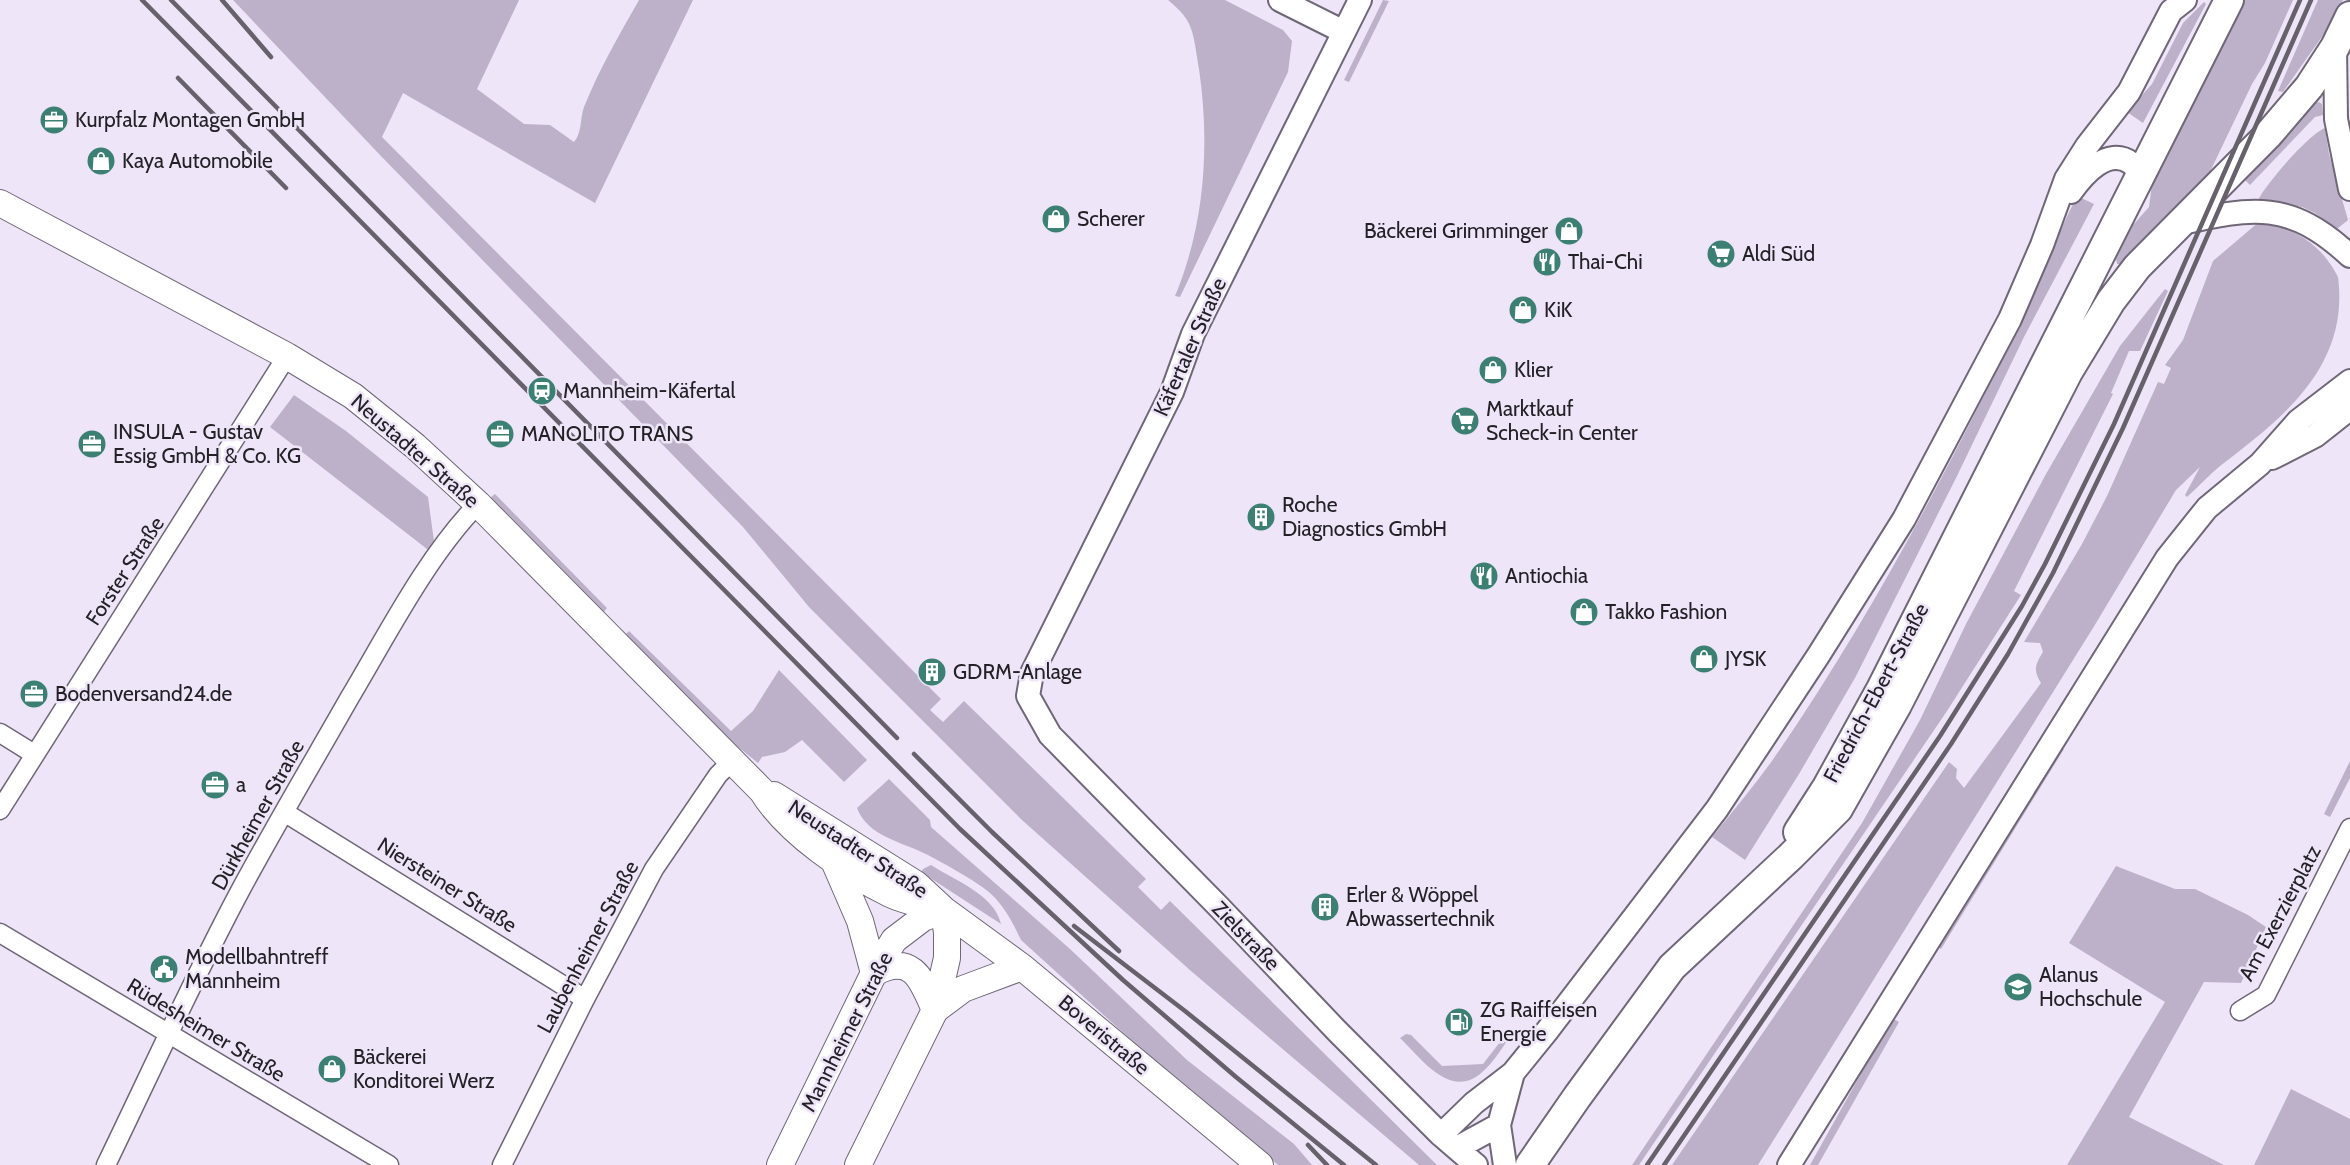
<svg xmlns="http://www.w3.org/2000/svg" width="2350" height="1165" viewBox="0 0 2350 1165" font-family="Cabin,sans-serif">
<rect width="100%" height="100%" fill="#eee5f8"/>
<path fill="#bdb1ca" d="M 233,0 L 519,0 L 477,89 L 524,124 L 550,125 L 574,142 C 582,133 580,118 584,107 C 599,70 619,35 639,0 L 693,0 L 595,203 L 403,93 L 382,137 L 941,699 L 930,710 L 943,722 L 964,701 L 1146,879 L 1138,887 L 1161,910 L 1170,901 L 1437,1165 L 1419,1165 L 1191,971 L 1022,820 L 809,607 L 743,527 L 379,154 Z
M 1168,0 L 1225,0 L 1283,30 L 1292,41 L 1288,72 L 1180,297 L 1175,296 C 1205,224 1210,145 1199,69 C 1196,54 1195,33 1187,20 C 1182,12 1175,6 1168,0 Z
M 1383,0 L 1389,1 L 1349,82 L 1344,80 Z
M 2244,0 L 2293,0 L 2265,63 L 2252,84 L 2207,178 L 2123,264 L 2117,264 L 2116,259 L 2133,225 L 2149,207 L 2152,184 Z
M 2318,0 L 2343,0 L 2333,21 L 2283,92 L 2278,91 Z
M 2204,2 L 2206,4 L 2143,123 L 2127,112 L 2152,84 L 2183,23 Z
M 2319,102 L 2322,104 L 2323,115 L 2315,117 L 2250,185 L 2245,180 L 2315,103 Z
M 2325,128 L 2329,154 L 2348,220 L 2337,229 L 2315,213 L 2302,207 L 2258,200 C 2267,183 2308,135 2325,128 Z
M 2077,196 L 2094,204 L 2024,337 L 1956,478 L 1855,678 L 1799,774 L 1745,860 L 1712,837 C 1733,811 1755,785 1774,758 C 1866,625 1942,481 2014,336 C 2037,290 2054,241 2077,196 Z
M 2260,221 C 2294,227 2322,245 2338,277 C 2350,368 2279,421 2220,466 C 2209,475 2198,487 2187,497 L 2185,495 L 2200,467 L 2176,490 L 2093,628 L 1758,1165 L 1672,1165 L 1949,762 L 1957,769 L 1956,778 L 1964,788 L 2041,683 C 2033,670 2035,665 2043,652 L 2040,643 L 2024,642 L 2082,544 L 2107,496 L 2158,382 L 2164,384 L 2171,368 L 2165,365 L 2183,340 L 2213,261 Z
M 2165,289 L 2168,291 L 2140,351 L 2129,351 L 2111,393 L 2113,394 L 2014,591 L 2021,595 L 1947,711 L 1639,1165 L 1632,1165 L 1862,823 L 1920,720 L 1966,624 L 2046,474 L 2120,346 Z
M 294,395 L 346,431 L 428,497 L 436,556 L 270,427 Z
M 495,494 L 607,608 L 603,613 L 490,498 Z
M 629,631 L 731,731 L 753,711 L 779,670 L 867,760 L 844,782 L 802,740 L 785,752 L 762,757 L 758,763 L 722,734 L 625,635 Z
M 2056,744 L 2064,749 L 1941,949 L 1933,944 Z
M 2350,761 L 2350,778 L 2330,817 L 2324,814 Z
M 889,779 L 930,820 L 931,827 L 1070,949 L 1187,1060 L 1294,1144 L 1312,1165 L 1278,1165 L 1173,1078 L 1021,940 C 1013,923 1005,907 991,894 C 980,883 943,863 928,855 C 903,842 868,837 857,808 Z
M 931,865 C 954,880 995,895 1001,924 L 921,872 L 923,869 Z
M 2116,866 L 2175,889 L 2195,889 L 2248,915 L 2266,927 L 2241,983 L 2204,982 L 2129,1117 L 2224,1165 L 2067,1165 L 2165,1002 L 2069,943 Z
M 1892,1018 L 1899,1022 L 1818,1165 L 1810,1165 Z
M 1510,1029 L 1515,1030 C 1504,1044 1494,1063 1480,1074 C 1449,1099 1420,1057 1400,1038 L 1406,1034 L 1411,1035 L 1442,1066 L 1483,1064 Z
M 2291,1089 L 2350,1119 L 2350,1165 L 2254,1165 Z"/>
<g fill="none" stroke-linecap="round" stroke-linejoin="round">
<g stroke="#6f6777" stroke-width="21">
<path id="minor" d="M 0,733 L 34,754
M 0,810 L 287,356
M 284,812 L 585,999
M 0,933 L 389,1165
M 2240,1011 L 2266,995 L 2350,828
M 106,1165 C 150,1074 192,981 240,891 C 275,826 313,762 350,697 C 387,635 427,556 478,504
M 502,1165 L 585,999 L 654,869 L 718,775 L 731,762"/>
</g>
<g stroke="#6f6777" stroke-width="26">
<path id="tertiary" d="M 1280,0 L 1342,31
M 1360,0 L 1193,334 L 1172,392 L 1032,673 L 1028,696 L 1050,735 L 1218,906 L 1337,1031 L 1441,1135 L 1476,1165
M 2335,47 L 2336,119 L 2350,189
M 2071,192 C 2083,175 2108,146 2131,163 C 2137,167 2139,172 2139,179
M 2178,224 C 2253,207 2290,200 2350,256
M 2272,458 L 2315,436 L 2348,410 L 2350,403
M 1441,1135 L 1474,1103 L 1513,1073 L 1547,1031 L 1717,809 L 1818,656 L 1904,519 L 2010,319 L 2042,245 L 2066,179 L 2087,146 L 2129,92 L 2171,11 L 2185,0
M 1457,1148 L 1499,1125
M 1505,1165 L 1499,1125 L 1513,1073
M 1789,1165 L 2167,558 L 2207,508 L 2260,464 L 2298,421 L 2350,381"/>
</g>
<g stroke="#6f6777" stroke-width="28">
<path id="secondary" d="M 0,203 L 287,356 L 353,396 L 415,446 L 478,504 L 762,791 C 787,832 847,873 890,894 C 907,902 926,905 944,910
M 774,795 L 916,884 L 944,910 L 1022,967 L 1260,1165
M 834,861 L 860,921 L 874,973
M 874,973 C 913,952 922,980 935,1010
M 935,1010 L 963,989 L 1022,967
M 780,1165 L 874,973 L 894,940 L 923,918 L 944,910
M 858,1165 L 935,1010 L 947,958 L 947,933 L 944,910"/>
</g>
<g stroke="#6f6777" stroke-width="32">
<path id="primary" d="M 1798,832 L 1827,787 L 1881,689 L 2229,0
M 1530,1165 L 1577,1097 L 1672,967 L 1791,856 L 1838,809 L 1897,705 L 2068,372 L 2111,301 L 2137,267 L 2268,135 L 2309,87 L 2335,47 L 2350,16"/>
</g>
<use href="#minor" stroke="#fff" stroke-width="18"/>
<use href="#tertiary" stroke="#fff" stroke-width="22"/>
<use href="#secondary" stroke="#fff" stroke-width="26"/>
<use href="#primary" stroke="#fff" stroke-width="28"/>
<path stroke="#66616b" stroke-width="4.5" d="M 142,0 L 960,829 L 1123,980 L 1236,1077 L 1344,1165
M 171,0 L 897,738
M 222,0 L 271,57
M 178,78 L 286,188
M 914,754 L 992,832 L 1119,951
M 1074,926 L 1185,1011 L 1376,1165
M 1308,1145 L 1327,1165
M 1647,1165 L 1940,736 L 2022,606 L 2045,564 L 2114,424 L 2300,0
M 1664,1165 L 1951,744 L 2008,654 L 2053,573 L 2123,428 L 2311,0"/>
</g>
<defs>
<g id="office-disc" transform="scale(1.5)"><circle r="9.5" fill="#3c8073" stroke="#eee5f8"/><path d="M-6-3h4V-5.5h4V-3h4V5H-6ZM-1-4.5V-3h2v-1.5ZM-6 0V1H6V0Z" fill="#fff"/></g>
<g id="shop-disc" transform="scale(1.5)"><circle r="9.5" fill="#3c8073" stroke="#eee5f8"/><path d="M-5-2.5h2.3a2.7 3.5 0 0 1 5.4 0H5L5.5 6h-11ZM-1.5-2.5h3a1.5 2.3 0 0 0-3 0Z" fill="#fff"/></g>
<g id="supermarket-disc" transform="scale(1.5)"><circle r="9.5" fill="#3c8073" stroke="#eee5f8"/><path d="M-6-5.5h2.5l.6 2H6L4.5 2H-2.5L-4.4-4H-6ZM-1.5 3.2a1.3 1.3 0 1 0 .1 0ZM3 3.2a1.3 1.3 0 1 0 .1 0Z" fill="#fff"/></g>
<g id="restaurant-disc" transform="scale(1.5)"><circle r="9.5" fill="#3c8073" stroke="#eee5f8"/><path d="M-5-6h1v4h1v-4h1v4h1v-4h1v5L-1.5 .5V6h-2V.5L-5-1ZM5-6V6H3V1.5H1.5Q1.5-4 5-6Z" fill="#fff"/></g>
<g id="station-disc" transform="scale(1.5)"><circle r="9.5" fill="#3c8073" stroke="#eee5f8"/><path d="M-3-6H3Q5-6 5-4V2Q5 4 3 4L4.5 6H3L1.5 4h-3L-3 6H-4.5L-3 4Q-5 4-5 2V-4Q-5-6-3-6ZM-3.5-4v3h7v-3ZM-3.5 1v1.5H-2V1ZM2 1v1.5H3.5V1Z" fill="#fff"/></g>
<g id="building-disc" transform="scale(1.5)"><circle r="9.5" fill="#3c8073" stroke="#eee5f8"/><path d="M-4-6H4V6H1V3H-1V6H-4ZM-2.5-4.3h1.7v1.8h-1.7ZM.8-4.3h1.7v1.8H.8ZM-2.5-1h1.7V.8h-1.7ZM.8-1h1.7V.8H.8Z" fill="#fff"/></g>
<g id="civic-disc" transform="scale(1.5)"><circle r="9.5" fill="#3c8073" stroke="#eee5f8"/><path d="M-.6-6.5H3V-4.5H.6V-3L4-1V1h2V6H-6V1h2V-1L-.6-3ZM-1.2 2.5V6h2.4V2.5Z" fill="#fff"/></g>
<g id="university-disc" transform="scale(1.5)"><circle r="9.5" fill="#3c8073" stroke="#eee5f8"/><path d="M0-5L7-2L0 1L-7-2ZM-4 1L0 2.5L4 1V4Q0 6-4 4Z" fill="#fff"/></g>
<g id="fuel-disc" transform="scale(1.5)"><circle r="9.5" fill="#3c8073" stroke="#eee5f8"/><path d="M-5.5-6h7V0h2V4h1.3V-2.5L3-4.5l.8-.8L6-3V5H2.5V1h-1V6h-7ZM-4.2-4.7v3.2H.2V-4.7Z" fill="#fff"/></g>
</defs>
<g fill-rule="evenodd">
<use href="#office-disc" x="54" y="120"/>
<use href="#shop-disc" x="101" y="161"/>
<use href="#shop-disc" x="1056" y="219"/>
<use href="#shop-disc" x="1569" y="231"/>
<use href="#supermarket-disc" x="1721" y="254"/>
<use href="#restaurant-disc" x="1547" y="262"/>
<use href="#shop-disc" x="1523" y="310"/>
<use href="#shop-disc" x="1493" y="370"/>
<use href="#station-disc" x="542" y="391"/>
<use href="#supermarket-disc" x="1465" y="421"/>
<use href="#office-disc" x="500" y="434"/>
<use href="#office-disc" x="92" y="444"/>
<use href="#building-disc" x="1261" y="517"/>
<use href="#restaurant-disc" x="1484" y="576"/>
<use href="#shop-disc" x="1584" y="612"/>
<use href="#shop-disc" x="1704" y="659"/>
<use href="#building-disc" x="932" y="672"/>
<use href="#office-disc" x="34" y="694"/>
<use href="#office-disc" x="215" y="785"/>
<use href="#building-disc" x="1325" y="907"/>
<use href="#civic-disc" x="164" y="969"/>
<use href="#university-disc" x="2018" y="987"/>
<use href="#fuel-disc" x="1459" y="1022"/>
<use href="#shop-disc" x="332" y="1069"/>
</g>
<g text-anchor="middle" stroke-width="5" stroke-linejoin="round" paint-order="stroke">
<g font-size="21" fill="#232026" stroke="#eee5f8" text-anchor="start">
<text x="75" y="127">Kurpfalz Montagen GmbH</text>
<text x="122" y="168">Kaya Automobile</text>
<text x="1077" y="226">Scherer</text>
<text x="1548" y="238" text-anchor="end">Bäckerei Grimminger</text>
<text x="1742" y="261">Aldi Süd</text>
<text x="1568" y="269">Thai-Chi</text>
<text x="1544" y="317">KiK</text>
<text x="1514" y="377">Klier</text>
<text x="563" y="398">Mannheim-Käfertal</text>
<text x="1486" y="416">Marktkauf<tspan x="1486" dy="24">Scheck-in Center</tspan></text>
<text x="113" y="439">INSULA - Gustav<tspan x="113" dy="24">Essig GmbH &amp; Co. KG</tspan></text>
<text x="521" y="441">MANOLITO TRANS</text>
<text x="1282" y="512">Roche<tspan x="1282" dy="24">Diagnostics GmbH</tspan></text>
<text x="1505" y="583">Antiochia</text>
<text x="1605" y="619">Takko Fashion</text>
<text x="1725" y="666">JYSK</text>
<text x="953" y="679">GDRM-Anlage</text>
<text x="55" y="701">Bodenversand24.de</text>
<text x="236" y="792">a</text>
<text x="1346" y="902">Erler &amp; Wöppel<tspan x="1346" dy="24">Abwassertechnik</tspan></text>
<text x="185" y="964">Modellbahntreff<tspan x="185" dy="24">Mannheim</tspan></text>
<text x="2039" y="982">Alanus<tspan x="2039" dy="24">Hochschule</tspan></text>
<text x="1480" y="1017">ZG Raiffeisen<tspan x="1480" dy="24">Energie</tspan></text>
<text x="353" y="1064">Bäckerei<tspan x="353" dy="24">Konditorei Werz</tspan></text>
</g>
<g font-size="21" fill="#232026" stroke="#eee5f8">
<text transform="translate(1190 347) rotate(-66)" y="7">Käfertaler Straße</text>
<text transform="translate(415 451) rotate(41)" y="7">Neustadter Straße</text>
<text transform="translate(125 571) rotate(-57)" y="7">Forster Straße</text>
<text transform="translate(1876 693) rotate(-62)" y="7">Friedrich-Ebert-Straße</text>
<text transform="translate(258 815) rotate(-61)" y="7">Dürkheimer Straße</text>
<text transform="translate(858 849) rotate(33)" y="7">Neustadter Straße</text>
<text transform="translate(447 885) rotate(32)" y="7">Niersteiner Straße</text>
<text transform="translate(2280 913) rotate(-62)" y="7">Am Exerzierplatz</text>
<text transform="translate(1246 936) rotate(46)" y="7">Zielstraße</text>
<text transform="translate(588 947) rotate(-62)" y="7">Laubenheimer Straße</text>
<text transform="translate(206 1030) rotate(31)" y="7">Rüdesheimer Straße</text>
<text transform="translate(847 1032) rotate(-63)" y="7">Mannheimer Straße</text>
<text transform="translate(1104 1035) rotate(40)" y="7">Boveristraße</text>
</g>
</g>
</svg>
